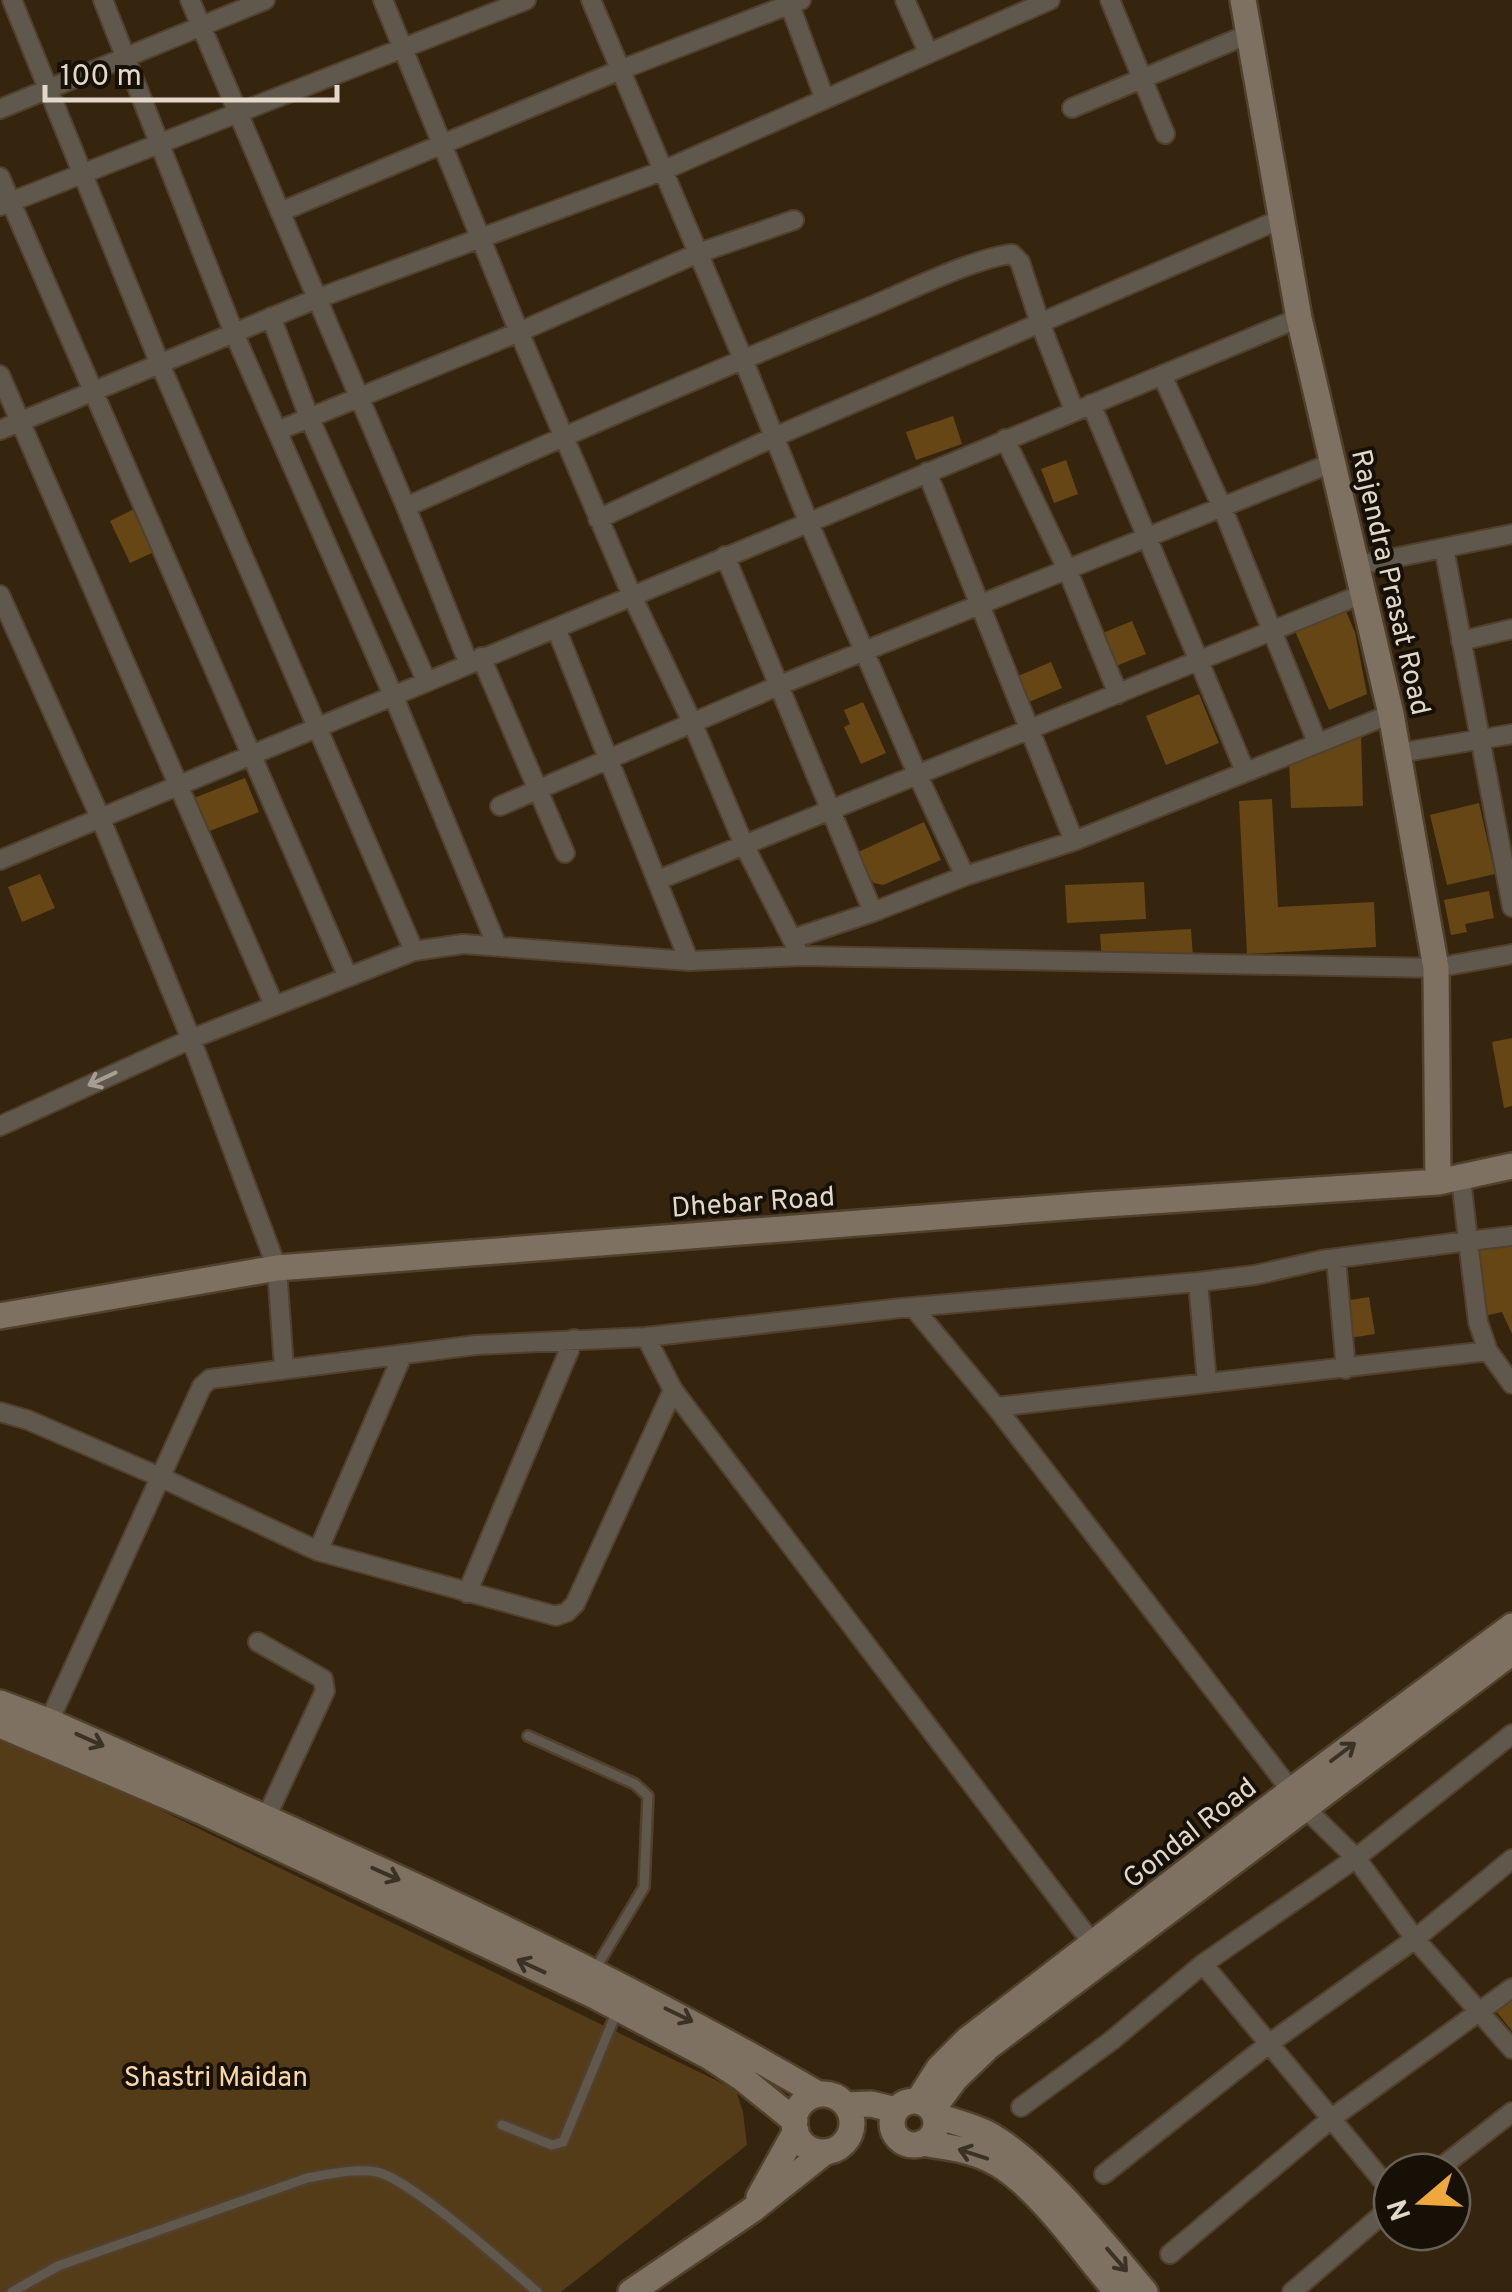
<svg xmlns="http://www.w3.org/2000/svg" width="1512" height="2292" viewBox="0 0 1512 2292" font-family="Overpass,sans-serif">
<rect width="100%" height="100%" fill="#35250e"/>
<path fill="#553c19" d="M 0,1732 L 736,2090 L 743,2112 L 747,2145 L 561,2292 L 0,2292 Z"/>
<path fill="#664615" d="M 953,416 L 962,444 L 916,460 L 906,432 Z
M 1066,460 L 1078,494 L 1054,503 L 1041,469 Z
M 134,509 L 154,552 L 130,563 L 110,521 Z
M 1344,607 L 1355,632 L 1367,694 L 1329,710 L 1295,631 Z
M 1132,621 L 1146,654 L 1116,666 L 1103,633 Z
M 1051,662 L 1062,688 L 1029,702 L 1018,676 Z
M 1199,694 L 1219,743 L 1166,765 L 1146,716 Z
M 863,702 L 886,753 L 861,764 L 844,727 L 850,724 L 844,710 Z
M 1361,732 L 1363,806 L 1291,808 L 1289,758 Z
M 245,778 L 259,812 L 207,832 L 194,798 Z
M 1272,799 L 1278,907 L 1374,902 L 1376,947 L 1247,954 L 1239,801 Z
M 1479,803 L 1495,874 L 1447,885 L 1430,815 Z
M 924,822 L 941,860 L 883,885 L 874,883 L 866,875 L 856,853 Z
M 40,874 L 55,908 L 22,922 L 8,887 Z
M 1144,882 L 1146,919 L 1067,923 L 1065,885 Z
M 1489,891 L 1494,918 L 1465,924 L 1467,932 L 1451,935 L 1444,900 Z
M 1191,929 L 1193,957 L 1102,961 L 1100,934 Z
M 1512,1038 L 1512,1106 L 1504,1108 L 1492,1042 Z
M 1512,1246 L 1512,1334 L 1502,1312 L 1484,1316 L 1474,1250 Z
M 1369,1297 L 1375,1334 L 1350,1338 L 1344,1301 Z
M 1512,1998 L 1512,2031 L 1496,2011 Z"/>
<g fill="none" stroke-linecap="round" stroke-linejoin="round">
<g stroke="#51412c" stroke-width="14">
<path id="lane" d="M 528,1736 L 635,1784 L 648,1796 L 644,1887 L 594,1971
M 502,2125 L 552,2145 L 563,2142 L 617,2011
M 12,2292 L 58,2266 L 307,2178 C 330,2174 354,2168 377,2172 C 410,2179 507,2266 537,2292"/>
</g>
<g stroke="#51412c" stroke-width="22">
<path id="street" d="M 12,0 L 160,364 L 414,951
M 103,0 L 234,333 L 393,695 L 497,946
M 190,0 L 406,507 L 468,662
M 383,0 L 519,332 L 633,598 L 692,722 L 744,845 L 792,939
M 591,0 L 743,359 L 808,521 L 918,776 L 965,876
M 788,0 L 824,97
M 905,0 L 928,52
M 1110,0 L 1165,134
M 1072,108 L 1249,34
M 0,109 L 265,0
M 0,177 L 348,977
M 0,206 L 526,0
M 280,212 L 620,70 L 801,0
M 271,317 L 309,417 L 426,680
M 0,375 L 274,1005
M 1162,375 L 1222,507 L 1317,742
M 1091,404 L 1245,771
M 1074,410 L 1040,323 L 1281,219
M 0,430 L 316,299 L 662,171 L 1050,0
M 277,431 L 519,332 L 696,254 L 794,220
M 1005,439 L 1067,569 L 1118,694
M 927,472 L 1074,841
M 406,507 C 555,440 704,375 855,313 C 896,297 972,258 1012,254 L 1020,262 L 1040,323 L 774,437 L 598,519
M 1444,548 L 1512,907
M 725,556 L 873,912
M 1359,565 L 1512,534
M 0,595 L 100,817 L 191,1039 L 277,1268 L 284,1368
M 556,628 L 689,961
M 1461,641 L 1512,629
M 481,657 L 565,853
M 1399,753 L 1512,734
M 500,806 L 780,685 L 1334,462
M 0,860 L 1299,318
M 658,880 L 1365,593
M 796,946 L 792,939 L 873,912 L 965,876 L 1074,841 L 1391,714
M 0,1126 L 191,1039 L 414,951 L 463,944 L 689,961 L 802,956 L 1436,968 L 1512,954
M 1336,1259 L 1346,1369
M 1198,1282 L 1207,1383
M 913,1307 L 996,1407 L 1488,1351 L 1512,1384
M 1488,1351 L 1478,1322 L 1468,1241 L 1512,1236
M 673,1390 L 1093,1944
M 996,1407 L 1303,1806 L 1356,1858 L 1415,1939 L 1512,2049
M 0,1412 L 28,1420 L 160,1477 L 318,1551 L 556,1616 L 567,1612 L 575,1604 L 673,1390 L 646,1337
M 318,1551 L 403,1354
M 467,1593 L 574,1339
M 258,1642 L 323,1679 L 325,1691 L 265,1820
M 46,1728 L 202,1386 L 210,1379 L 476,1345 L 646,1337 L 901,1308 L 1198,1282 L 1255,1275 L 1322,1260 L 1468,1241 L 1461,1178
M 1203,1964 L 1392,2192
M 1021,2107 L 1111,2041 L 1203,1964 L 1356,1858 L 1512,1734
M 1435,2172 L 1512,2112
M 1104,2174 L 1270,2043 L 1415,1939 L 1512,1859
M 1170,2254 L 1332,2118 L 1512,1988
M 1292,2292 L 1392,2206"/>
</g>
<g stroke="#51412c" stroke-width="30">
<path id="secondary" d="M 1243,0 L 1299,318 L 1391,714 L 1436,968 L 1438,1182
M 0,1316 L 277,1268 L 1091,1205 L 1438,1182 L 1512,1166
M 0,1703 L 48,1721 C 308,1837 573,1950 818,2094
M 0,1725 L 199,1810 L 593,1995 L 710,2057 L 742,2078 L 795,2121
M794 2123a29 29 0 1 1 58 0a29 29 0 1 1-58 0Z
M 918,2101 L 939,2068 L 967,2040 L 1292,1790 L 1512,1626
M892 2123a22 22 0 1 1 44 0a22 22 0 1 1-44 0Z
M 846,2105 L 871,2104 L 896,2110
M 932,2110 L 955,2079 L 988,2047 L 1512,1652
M 935,2115 C 951,2121 970,2125 986,2133 C 1040,2161 1105,2245 1145,2292
M 922,2143 C 948,2147 975,2150 998,2164 C 1039,2188 1085,2255 1117,2292
M 759,2197 L 796,2131
M 631,2292 L 752,2210 L 825,2152"/>
</g>
<use href="#lane" stroke="#60574d" stroke-width="9"/>
<use href="#street" stroke="#60574d" stroke-width="18"/>
<use href="#secondary" stroke="#7e7161" stroke-width="25"/>
</g>
<defs><path id="oneway-shaft" d="M-6 0H5M1.5-3L5.5 0L1.5 3" fill="none" stroke-width="1.6" stroke-linecap="round" stroke-linejoin="round" transform="scale(2.5)"/></defs>
<use stroke="#a89d91" href="#oneway-shaft" transform="translate(102 1079) rotate(155)"/>
<g stroke="#3b3226">
<use href="#oneway-shaft" transform="translate(90 1740) rotate(24)"/>
<use href="#oneway-shaft" transform="translate(1343 1752) rotate(-37)"/>
<use href="#oneway-shaft" transform="translate(386 1874) rotate(24)"/>
<use href="#oneway-shaft" transform="translate(531 1966) rotate(-155)"/>
<use href="#oneway-shaft" transform="translate(679 2015) rotate(26)"/>
<use href="#oneway-shaft" transform="translate(973 2154) rotate(-162)"/>
<use href="#oneway-shaft" transform="translate(1117 2260) rotate(49)"/>
</g>
<g text-anchor="middle" stroke-width="8" stroke-linejoin="round" paint-order="stroke">
<g font-size="28" fill="#e2d7c9" stroke="#171007">
<text transform="translate(1392 582) rotate(77)" y="10">Rajendra Prasat Road</text>
<text transform="translate(753 1201) rotate(-4)" y="10">Dhebar Road</text>
<text transform="translate(1189 1832) rotate(-38)" y="10">Gondal Road</text>
</g>
<g font-size="28" fill="#fbd6a5" stroke="#171007">
<text x="216" y="2086">Shastri Maidan</text>
</g>
</g>
<g transform="translate(1422 2202) rotate(251)"><circle r="48" fill="#171007" stroke="#686055" stroke-width="2.5"/>
<path d="M0-8L18 38L0 25L-18 38Z" fill="#eea83c"/>
<text y="-15" font-size="28" font-weight="bold" text-anchor="middle" fill="#e2d7c9">N</text>
</g>
<path d="M45 85v15h292v-15" fill="none" stroke="#e2d7c9" stroke-width="5"/>
<text x="60" y="85" font-size="30" fill="#e2d7c9" stroke="#171007" stroke-width="8" paint-order="stroke">100 m</text>
</svg>
